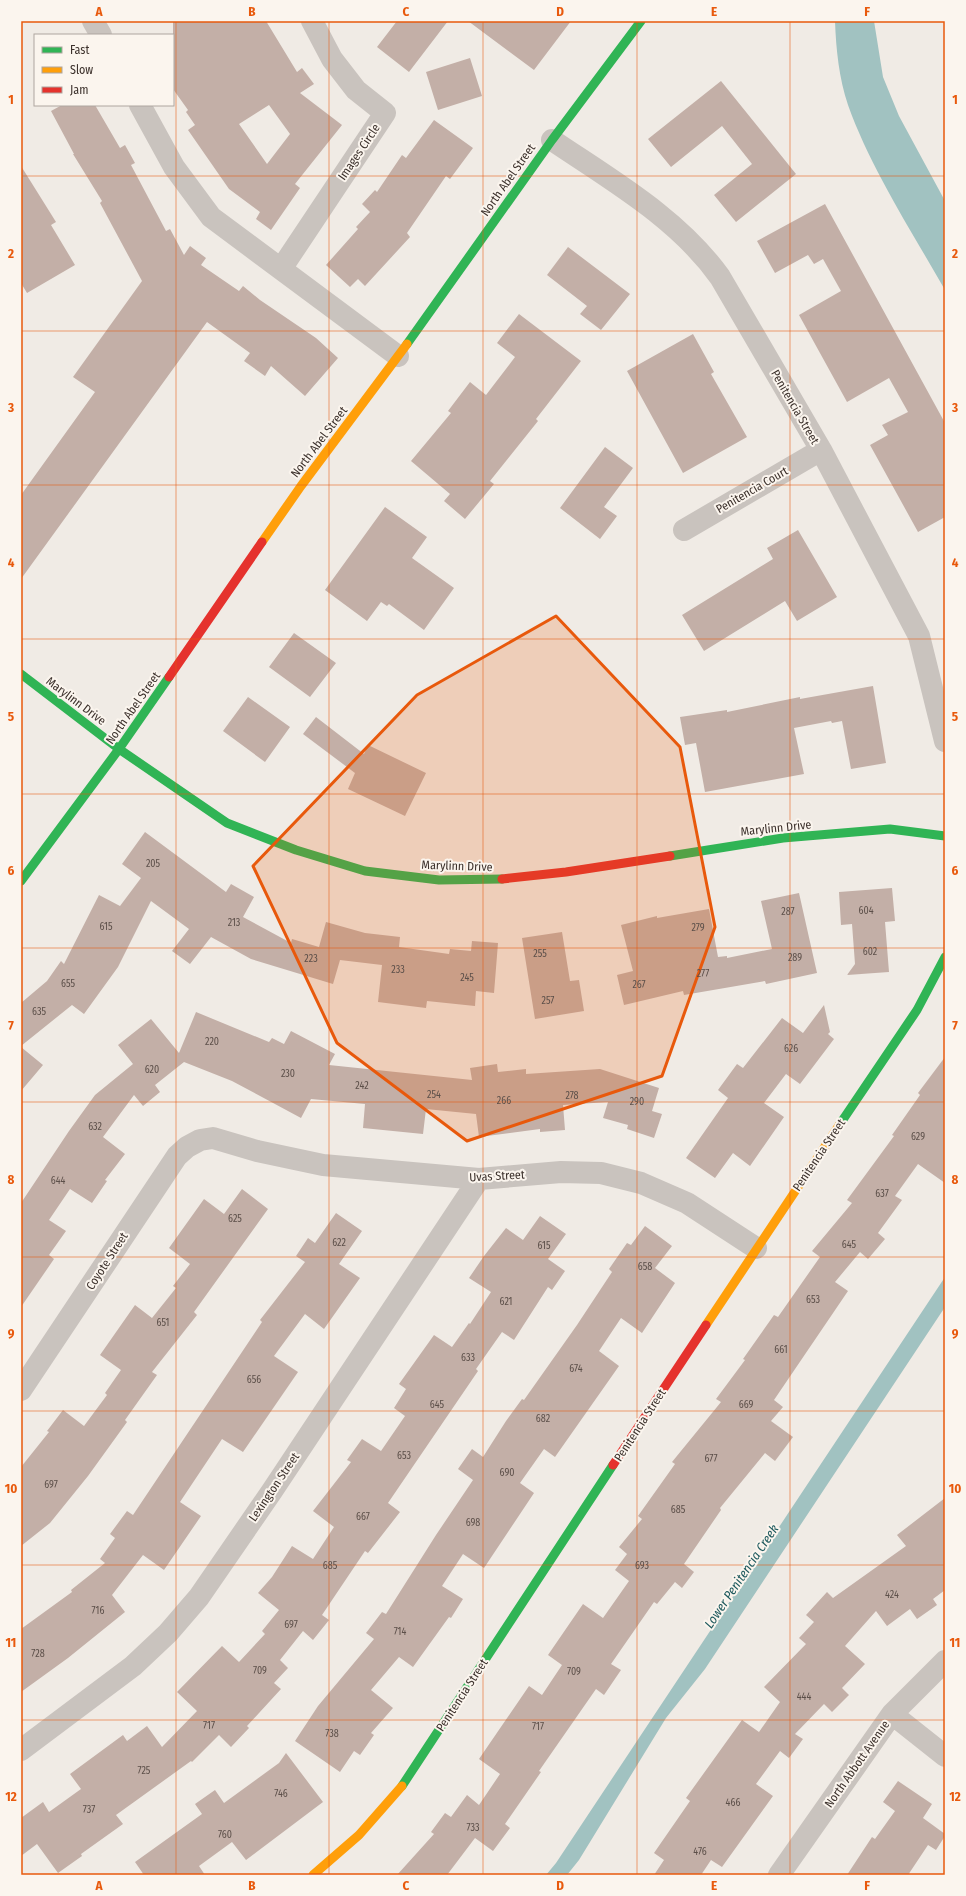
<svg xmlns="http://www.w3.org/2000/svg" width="966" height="1896" viewBox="0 0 966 1896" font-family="'Fira Sans Condensed',sans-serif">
<rect width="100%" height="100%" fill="#f0ebe5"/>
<path fill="#a1c2c1" d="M 835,21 L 874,21 L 883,77 L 899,116 L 945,201 L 945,290 C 912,232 870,167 848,105 C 839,78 836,49 835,21 Z
M 945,1277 L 945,1307 L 705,1669 L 666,1718 L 579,1860 L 567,1875 L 546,1875 L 556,1863 Z"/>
<path fill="#c3afa7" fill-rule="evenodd" d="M 173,21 L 266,21 L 297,72 L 302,68 L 314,84 L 300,93 L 342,125 L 295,184 L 300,188 L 271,230 L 256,219 L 260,212 L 229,189 L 188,130 L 195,125 L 186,112 L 188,110 L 173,89 ZM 269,105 L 290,134 L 267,164 L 239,124 Z
M 397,21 L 448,21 L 409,72 L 377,47 Z
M 468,21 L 571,21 L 534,70 Z
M 470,58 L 482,96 L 438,110 L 426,72 Z
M 721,81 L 796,174 L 736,222 L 714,195 L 752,164 L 722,126 L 671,167 L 648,139 Z
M 62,105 L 95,105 L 120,148 L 125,145 L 135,163 L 131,165 L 166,231 L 170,229 L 184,255 L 190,246 L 206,258 L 201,265 L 239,291 L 243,286 L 260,300 L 316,338 L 338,358 L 305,396 L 271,366 L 265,376 L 244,361 L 250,353 L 207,322 L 21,579 L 21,495 L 95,392 L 73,377 L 142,281 L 100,203 L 102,201 L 73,154 L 74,154 L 51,111 Z
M 434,120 L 473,148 L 450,179 L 446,176 L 407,233 L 410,237 L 365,286 L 358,279 L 350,287 L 326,265 L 358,229 L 356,227 L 370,212 L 362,204 L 375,190 L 377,192 L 402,155 L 406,158 Z
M 21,166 L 56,222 L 51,225 L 75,265 L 27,293 L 21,283 Z
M 825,204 L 945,423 L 945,517 L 918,532 L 870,445 L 888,435 L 882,425 L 908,412 L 889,378 L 847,402 L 799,315 L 841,291 L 823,259 L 814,264 L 808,255 L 775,273 L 757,241 Z
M 568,247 L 630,294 L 601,330 L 580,314 L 587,306 L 547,275 Z
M 519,314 L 581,361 L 536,419 L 538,421 L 490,481 L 494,484 L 465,519 L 444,501 L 450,494 L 411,461 L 451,413 L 448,411 L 470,382 L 486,395 L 509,365 L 515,357 L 497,343 Z
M 693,334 L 714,372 L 711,374 L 747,437 L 683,473 L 627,371 Z
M 605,447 L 633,468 L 604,507 L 617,516 L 600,539 L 560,508 Z
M 385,507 L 427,537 L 412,558 L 454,588 L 424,630 L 389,604 L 387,606 L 381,602 L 367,621 L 325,590 Z
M 798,530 L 837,597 L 797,621 L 785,601 L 704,651 L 682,615 L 773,559 L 767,548 Z
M 294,633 L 336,663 L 310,697 L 269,667 Z
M 873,686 L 886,763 L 851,769 L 842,721 L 832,723 L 831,721 L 794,728 L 804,774 L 705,792 L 696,743 L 685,745 L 680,717 L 727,710 L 727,712 L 800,697 L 800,699 Z
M 248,697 L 290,727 L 265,762 L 223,731 Z
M 316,717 L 364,754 L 368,745 L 426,773 L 405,816 L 348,789 L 355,773 L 303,734 Z
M 145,832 L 226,892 L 231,884 L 254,897 L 243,917 L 291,943 L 292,939 L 319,947 L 326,922 L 365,933 L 400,937 L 399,947 L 449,954 L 450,949 L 471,951 L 472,941 L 498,943 L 494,993 L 476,991 L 475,1006 L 427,1001 L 426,1008 L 378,1002 L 382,965 L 340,960 L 333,984 L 251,959 L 211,937 L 190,964 L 172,951 L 189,929 L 151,901 L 118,967 L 84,1014 L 72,1005 L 21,1046 L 21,1003 L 47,981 L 61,961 L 64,964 L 99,895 L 120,906 L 141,878 L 122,864 Z
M 892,888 L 895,921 L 885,922 L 889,972 L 847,975 L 855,964 L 852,924 L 841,925 L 839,892 Z
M 799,893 L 817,973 L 766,984 L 765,981 L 684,995 L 683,991 L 624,1005 L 617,975 L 633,971 L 621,925 L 657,916 L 657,918 L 709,909 L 718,957 L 727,956 L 727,958 L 772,949 L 761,901 Z
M 562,932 L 570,981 L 579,980 L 584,1011 L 535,1019 L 522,938 Z
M 824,1005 L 830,1032 L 828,1034 L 834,1039 L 800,1084 L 786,1074 L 764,1103 L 784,1117 L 750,1166 L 733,1153 L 715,1178 L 686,1158 L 728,1098 L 718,1090 L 737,1064 L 743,1068 L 782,1018 L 803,1033 Z
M 196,1012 L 269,1042 L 272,1038 L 284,1044 L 291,1031 L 335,1054 L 329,1065 L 472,1080 L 470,1068 L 497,1064 L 498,1072 L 526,1069 L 526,1074 L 600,1069 L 659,1088 L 652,1111 L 662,1114 L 654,1138 L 627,1129 L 628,1125 L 603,1118 L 608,1102 L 563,1105 L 565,1130 L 540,1132 L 540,1129 L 479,1137 L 476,1114 L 426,1109 L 423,1134 L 363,1128 L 365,1104 L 311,1099 L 301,1118 L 232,1081 L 184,1062 L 155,1085 L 160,1092 L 143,1106 L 134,1095 L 103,1137 L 125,1154 L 105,1180 L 107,1181 L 92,1203 L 70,1189 L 49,1220 L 66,1231 L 49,1255 L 54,1259 L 21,1307 L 21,1203 L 69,1131 L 95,1095 L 133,1064 L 118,1045 L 151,1019 L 179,1053 Z
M 21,1047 L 43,1065 L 21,1091 Z
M 945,1057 L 945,1183 L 918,1164 L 895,1196 L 902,1200 L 878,1233 L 885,1239 L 868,1259 L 860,1252 L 835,1282 L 848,1291 L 774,1400 L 783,1407 L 771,1421 L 793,1437 L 775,1461 L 765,1453 L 720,1508 L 721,1510 L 684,1564 L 694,1572 L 682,1588 L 675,1582 L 657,1604 L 654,1602 L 611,1664 L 621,1670 L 604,1695 L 596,1689 L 539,1771 L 541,1772 L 505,1824 L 510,1828 L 493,1851 L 475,1838 L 447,1875 L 397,1875 L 434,1834 L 431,1832 L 445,1813 L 451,1817 L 467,1795 L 479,1805 L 500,1774 L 479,1759 L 529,1686 L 542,1695 L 562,1665 L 548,1655 L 583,1604 L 603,1618 L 629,1581 L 615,1570 L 627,1554 L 619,1547 L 642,1519 L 638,1516 L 675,1464 L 672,1462 L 721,1402 L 716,1399 L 745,1360 L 743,1359 L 774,1315 L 778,1317 L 820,1257 L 812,1251 L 852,1203 L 847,1200 L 894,1136 L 892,1135 L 920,1095 L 918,1093 Z
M 242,1189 L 268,1209 L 194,1312 L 197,1315 L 152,1372 L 157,1375 L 125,1420 L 127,1422 L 88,1476 L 50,1523 L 21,1546 L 21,1467 L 49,1432 L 47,1431 L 63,1410 L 84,1426 L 107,1395 L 105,1393 L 121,1370 L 100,1355 L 135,1305 L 152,1318 L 176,1288 L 173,1286 L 190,1264 L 169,1248 L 204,1199 L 224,1214 Z
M 336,1213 L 362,1231 L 339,1264 L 360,1278 L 324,1329 L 305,1314 L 274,1356 L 298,1372 L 243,1452 L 222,1439 L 180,1502 L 201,1516 L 164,1570 L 143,1555 L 112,1595 L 125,1612 L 68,1658 L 21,1692 L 21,1629 L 72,1592 L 71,1590 L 105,1563 L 100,1559 L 115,1538 L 110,1534 L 127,1511 L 133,1515 L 262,1322 L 260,1320 L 305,1262 L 296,1256 L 308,1238 L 315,1243 Z
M 540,1216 L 566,1234 L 548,1259 L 565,1271 L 552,1290 L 548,1287 L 514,1340 L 502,1332 L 476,1369 L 478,1371 L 388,1503 L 400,1512 L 368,1553 L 365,1551 L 322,1615 L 329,1620 L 313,1640 L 303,1631 L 280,1660 L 288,1668 L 274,1683 L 281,1689 L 247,1726 L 249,1728 L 231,1747 L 219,1735 L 192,1762 L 191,1761 L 116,1815 L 123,1824 L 81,1854 L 82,1856 L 58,1873 L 37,1844 L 21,1856 L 21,1818 L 43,1802 L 49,1812 L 81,1789 L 70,1774 L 123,1735 L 127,1741 L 147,1726 L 162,1747 L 197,1711 L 177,1692 L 222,1646 L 239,1662 L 265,1634 L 262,1631 L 279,1610 L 258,1593 L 272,1577 L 292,1546 L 313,1559 L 334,1527 L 313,1511 L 351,1462 L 347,1460 L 362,1439 L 381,1451 L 405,1416 L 394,1408 L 406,1389 L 399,1384 L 434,1335 L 452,1347 L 469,1323 L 470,1324 L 491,1292 L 469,1278 L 484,1256 L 506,1228 L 523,1240 Z
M 645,1226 L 672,1246 L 655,1268 L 675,1283 L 642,1333 L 621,1318 L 599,1351 L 619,1366 L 555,1457 L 544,1449 L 520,1483 L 534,1493 L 484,1568 L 463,1554 L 442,1586 L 463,1599 L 451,1618 L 449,1617 L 413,1667 L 399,1657 L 371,1690 L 393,1708 L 371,1733 L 374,1735 L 360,1755 L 354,1751 L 340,1772 L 295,1741 L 318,1706 L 374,1639 L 366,1633 L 382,1612 L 386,1614 L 436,1535 L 473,1480 L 458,1469 L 472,1449 L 483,1457 L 506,1421 L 522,1399 L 524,1400 L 577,1325 L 612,1272 L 609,1269 L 627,1243 L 631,1245 Z
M 945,1498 L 945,1590 L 933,1599 L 937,1605 L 917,1619 L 910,1609 L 887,1626 L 876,1611 L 845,1646 L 865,1664 L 842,1688 L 849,1695 L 832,1712 L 824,1704 L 795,1734 L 803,1739 L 789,1758 L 780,1751 L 756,1784 L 773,1796 L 722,1867 L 711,1860 L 701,1875 L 654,1875 L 664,1860 L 654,1853 L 690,1801 L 686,1798 L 742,1720 L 759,1732 L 780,1702 L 764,1687 L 806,1644 L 799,1638 L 814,1622 L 806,1615 L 827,1592 L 833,1598 L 906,1546 L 897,1535 Z
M 286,1753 L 323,1802 L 246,1860 L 232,1842 L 199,1866 L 205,1875 L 144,1875 L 135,1862 L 202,1814 L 195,1804 L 215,1790 L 224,1803 L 279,1763 Z
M 898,1781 L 932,1804 L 923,1818 L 945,1834 L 945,1836 L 936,1850 L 928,1845 L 908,1875 L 847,1875 L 872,1837 L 875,1839 L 895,1811 L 883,1802 Z"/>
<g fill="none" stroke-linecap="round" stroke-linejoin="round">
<path stroke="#c9c3be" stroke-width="22" d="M 93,21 L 101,35
M 140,105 L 174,167 L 211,217 L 398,356
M 552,140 C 611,180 678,218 720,277 L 821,450 L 919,636 L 945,741
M 281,269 L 385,113 L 356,90 L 332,59 L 312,21
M 684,530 L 821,450
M 21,1390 L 177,1156 L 187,1147 L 200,1140 L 213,1138 L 257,1151 L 323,1165 L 479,1179 L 561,1172 L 601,1173 L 641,1183 L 687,1203 L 756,1248
M 892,1714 L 945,1756
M 21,1750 L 133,1666 L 168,1633 L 199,1597 L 272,1491 L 479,1179
M 779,1875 L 892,1714 L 945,1661"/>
<path stroke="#30b455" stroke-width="9" d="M 407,344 L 552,140 L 641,21
M 21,674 L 119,749 L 227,823 L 296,850 L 365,871 L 439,880 L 502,879
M 670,856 L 783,838 L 890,829 L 945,836
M 21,881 L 119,749 L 169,677
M 840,1124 L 917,1010 L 945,957
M 402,1786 L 613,1465"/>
<path stroke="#ff9f0a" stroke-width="9" d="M 262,542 L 301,486 L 407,344
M 706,1325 L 840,1124
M 313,1875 L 359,1835 L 402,1786"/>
<path stroke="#e5322d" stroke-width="9" d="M 169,677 L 262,542
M 502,879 L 566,872 L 670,856
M 613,1465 L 706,1325"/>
</g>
<path fill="#e8590c" fill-opacity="0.2" stroke="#e8590c" stroke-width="3" stroke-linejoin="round" d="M 556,616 L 680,747 L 715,927 L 662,1076 L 467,1141 L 337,1043 L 253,866 L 417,695 Z"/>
<path fill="none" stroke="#e8590c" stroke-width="1" stroke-opacity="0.55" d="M 176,21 L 176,1875M 329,21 L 329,1875M 483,21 L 483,1875M 637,21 L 637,1875M 790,21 L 790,1875M 21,176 L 945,176M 21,331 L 945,331M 21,485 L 945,485M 21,639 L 945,639M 21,794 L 945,794M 21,948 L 945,948M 21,1102 L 945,1102M 21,1257 L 945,1257M 21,1411 L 945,1411M 21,1565 L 945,1565M 21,1720 L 945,1720"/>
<g text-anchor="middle" stroke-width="4" stroke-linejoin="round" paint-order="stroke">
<g font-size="10" fill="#5d504a">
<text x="153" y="867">205</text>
<text x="866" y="914">604</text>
<text x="788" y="915">287</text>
<text x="234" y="926">213</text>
<text x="106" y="930">615</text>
<text x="698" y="931">279</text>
<text x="870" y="955">602</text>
<text x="540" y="957">255</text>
<text x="795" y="961">289</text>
<text x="311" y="962">223</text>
<text x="398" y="973">233</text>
<text x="703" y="977">277</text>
<text x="467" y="981">245</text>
<text x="68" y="987">655</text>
<text x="639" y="988">267</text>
<text x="548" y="1004">257</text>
<text x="39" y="1015">635</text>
<text x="212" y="1045">220</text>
<text x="791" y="1052">626</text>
<text x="152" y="1073">620</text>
<text x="288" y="1077">230</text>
<text x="362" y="1089">242</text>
<text x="434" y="1098">254</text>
<text x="572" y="1099">278</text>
<text x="504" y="1104">266</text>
<text x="637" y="1105">290</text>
<text x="95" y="1130">632</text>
<text x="918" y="1140">629</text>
<text x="58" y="1184">644</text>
<text x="882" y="1197">637</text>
<text x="235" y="1222">625</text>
<text x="339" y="1246">622</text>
<text x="849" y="1248">645</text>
<text x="544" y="1249">615</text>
<text x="645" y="1270">658</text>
<text x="813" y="1303">653</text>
<text x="506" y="1305">621</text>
<text x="163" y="1326">651</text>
<text x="781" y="1353">661</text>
<text x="468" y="1361">633</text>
<text x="576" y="1372">674</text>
<text x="254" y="1383">656</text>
<text x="437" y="1408">645</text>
<text x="746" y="1408">669</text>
<text x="543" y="1422">682</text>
<text x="404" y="1459">653</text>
<text x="711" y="1462">677</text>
<text x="507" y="1476">690</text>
<text x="51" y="1488">697</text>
<text x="678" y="1513">685</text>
<text x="363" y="1520">667</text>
<text x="473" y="1526">698</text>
<text x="330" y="1569">685</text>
<text x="642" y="1569">693</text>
<text x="892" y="1598">424</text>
<text x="98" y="1614">716</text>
<text x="291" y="1628">697</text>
<text x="400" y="1635">714</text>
<text x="38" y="1657">728</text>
<text x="260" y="1674">709</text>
<text x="574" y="1675">709</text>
<text x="804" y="1700">444</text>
<text x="209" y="1729">717</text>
<text x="538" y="1730">717</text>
<text x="332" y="1737">738</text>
<text x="144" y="1774">725</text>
<text x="281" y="1797">746</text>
<text x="733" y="1806">466</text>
<text x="89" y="1813">737</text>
<text x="473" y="1831">733</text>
<text x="225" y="1838">760</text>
<text x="700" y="1855">476</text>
</g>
<g font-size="12" fill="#3b302b" stroke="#fbf5ee">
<text transform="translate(359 152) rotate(-56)" y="4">Images Circle</text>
<text transform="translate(508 180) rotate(-55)" y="4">North Abel Street</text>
<text transform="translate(795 407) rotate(60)" y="4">Penitencia Street</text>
<text transform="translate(319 442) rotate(-53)" y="4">North Abel Street</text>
<text transform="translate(752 490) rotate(-30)" y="4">Penitencia Court</text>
<text transform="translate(76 701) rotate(37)" y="4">Marylinn Drive</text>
<text transform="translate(133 708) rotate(-55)" y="4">North Abel Street</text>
<text transform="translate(776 828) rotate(-6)" y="4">Marylinn Drive</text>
<text transform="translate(457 866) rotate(2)" y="4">Marylinn Drive</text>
<text transform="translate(819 1155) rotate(-56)" y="4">Penitencia Street</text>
<text transform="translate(497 1176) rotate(-3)" y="4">Uvas Street</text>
<text transform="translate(107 1261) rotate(-57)" y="4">Coyote Street</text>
<text transform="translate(640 1425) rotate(-57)" y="4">Penitencia Street</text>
<text transform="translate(274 1487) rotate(-56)" y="4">Lexington Street</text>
<text transform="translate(462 1695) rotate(-57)" y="4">Penitencia Street</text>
<text transform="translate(857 1764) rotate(-55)" y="4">North Abbott Avenue</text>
</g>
<g font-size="13" font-style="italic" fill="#1f5a5e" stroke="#fbf5ee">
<text transform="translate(741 1576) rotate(-56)" y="5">Lower Penitencia Creek</text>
</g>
</g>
<rect width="966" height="1896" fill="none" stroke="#fbf5ee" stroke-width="44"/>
<rect x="34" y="34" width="140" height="72" fill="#fbf5ee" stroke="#aea6a0"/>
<rect x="42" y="47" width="20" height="6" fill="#30b455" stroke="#aea6a0"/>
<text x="70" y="54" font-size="12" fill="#3b302b">Fast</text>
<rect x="42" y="67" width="20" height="6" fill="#ff9f0a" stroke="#aea6a0"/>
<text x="70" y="74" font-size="12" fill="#3b302b">Slow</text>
<rect x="42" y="87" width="20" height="6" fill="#e5322d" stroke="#aea6a0"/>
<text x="70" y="94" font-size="12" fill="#3b302b">Jam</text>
<rect x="22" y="22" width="922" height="1852" fill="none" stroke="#e8590c" stroke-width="1.5"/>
<g font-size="13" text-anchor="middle" font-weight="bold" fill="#e8590c">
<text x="99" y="16">A</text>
<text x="252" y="16">B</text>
<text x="406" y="16">C</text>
<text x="560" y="16">D</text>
<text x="714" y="16">E</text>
<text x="867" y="16">F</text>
<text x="11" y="104">1</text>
<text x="955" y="104">1</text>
<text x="11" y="258">2</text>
<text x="955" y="258">2</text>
<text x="11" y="412">3</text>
<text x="955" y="412">3</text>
<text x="11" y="567">4</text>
<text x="955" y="567">4</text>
<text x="11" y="721">5</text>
<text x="955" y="721">5</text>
<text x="11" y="875">6</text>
<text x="955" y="875">6</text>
<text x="11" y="1030">7</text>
<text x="955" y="1030">7</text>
<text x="11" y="1184">8</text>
<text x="955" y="1184">8</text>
<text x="11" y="1338">9</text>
<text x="955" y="1338">9</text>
<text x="11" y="1493">10</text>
<text x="955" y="1493">10</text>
<text x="11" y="1647">11</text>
<text x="955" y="1647">11</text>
<text x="11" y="1801">12</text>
<text x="955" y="1801">12</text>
<text x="99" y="1890">A</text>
<text x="252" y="1890">B</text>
<text x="406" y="1890">C</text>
<text x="560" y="1890">D</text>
<text x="714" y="1890">E</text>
<text x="867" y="1890">F</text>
</g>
</svg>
